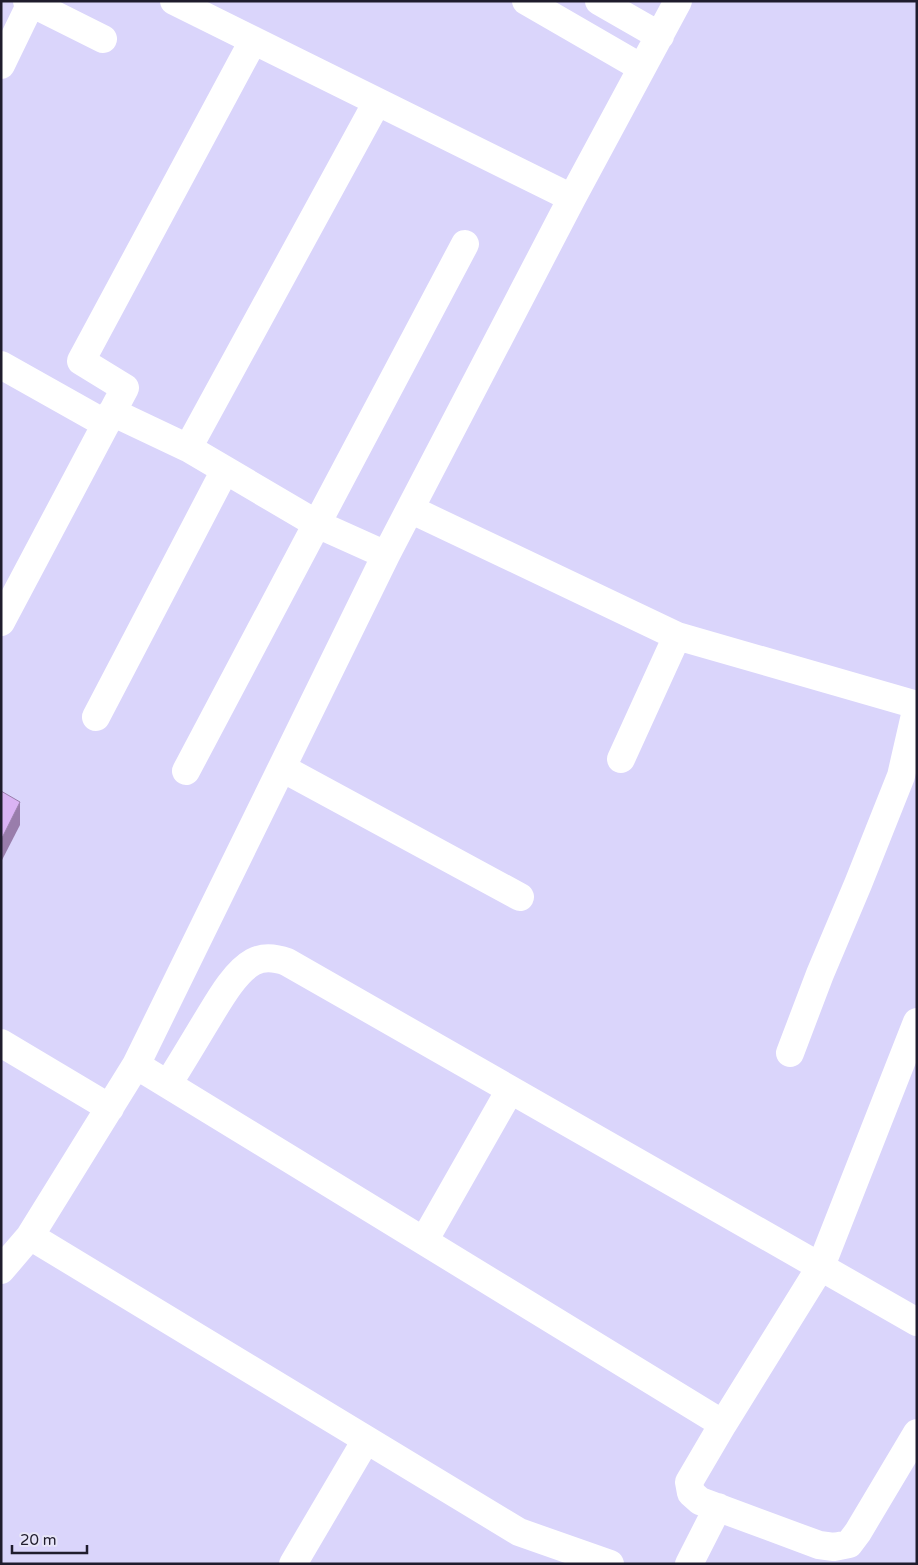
<svg xmlns="http://www.w3.org/2000/svg" width="918" height="1565" viewBox="0 0 918 1565" font-family="'Varela Round',sans-serif">
<rect width="100%" height="100%" fill="#dad5fb"/>
<g fill="none" stroke-linecap="round" stroke-linejoin="round">
<path stroke="#fff" stroke-width="28" d="M 27,1 L 103,39
M 174,1 L 572,198
M 526,1 L 642,68
M 599,1 L 660,36
M 1,65 L 32,1
M 1,365 L 106,424
M 112,412 L 188,448 L 317,524 L 386,555
M 188,448 L 377,102
M 410,509 L 677,636 L 917,705
M 1,622 L 125,388 L 81,361 L 253,41
M 96,717 L 225,470
M 621,759 L 677,636
M 282,768 L 520,897
M 186,771 L 465,244
M 1,1043 L 110,1108
M 790,1053 L 820,974 L 858,884 L 901,776 L 917,706
M 136,1065 L 723,1424 L 821,1266 L 917,1022
M 168,1084 C 180,1065 192,1045 204,1025 C 216,1006 233,973 253,962 C 264,956 276,958 287,962 L 917,1322
M 30,1236 L 519,1532 L 610,1564
M 424,1241 L 510,1090
M 1,1270 L 30,1236 L 136,1065 L 386,555 L 572,198 L 678,1
M 723,1424 L 689,1482 L 691,1493 L 700,1501 L 819,1545 L 834,1547 L 849,1544 L 858,1532 L 917,1433
M 293,1564 L 366,1440
M 689,1564 L 718,1507"/>
</g>
<path fill="#997dab" d="M 20,802 L 20,825 L 1,862 L 1,840 Z"/>
<path fill="#dab3f4" stroke="#997dab" d="M 1,791 L 20,802 L 1,840 Z"/>
<rect width="918" height="1565" fill="none" stroke="#1f1c2d" stroke-width="5"/>
<path d="M12 1545v8h75v-8" fill="none" stroke="#1f1c2d" stroke-width="2.5"/>
<text x="20" y="1545" font-size="15" fill="#1f1c2d" stroke="#e7e5f8" stroke-width="4" paint-order="stroke">20 m</text>
</svg>
